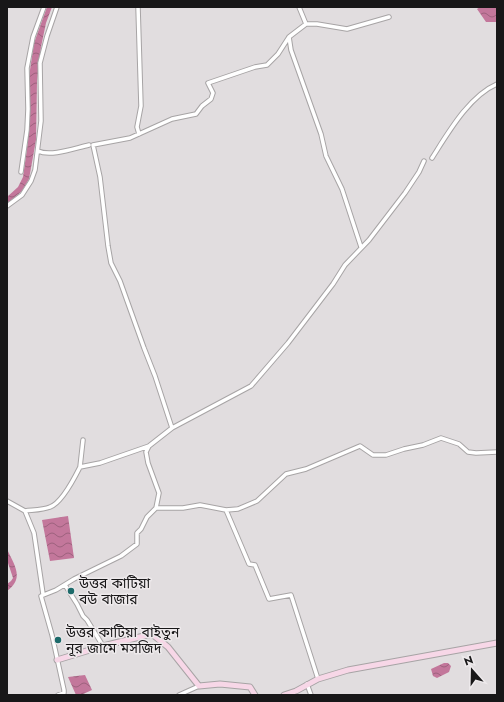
<svg xmlns="http://www.w3.org/2000/svg" width="504" height="702" viewBox="0 0 504 702" font-family="Jost,'Noto Sans Bengali',sans-serif">
<defs>
<pattern id="water-waves" width="16" height="10" patternUnits="userSpaceOnUse"><rect width="16" height="10" fill="#c3779b"/><path d="M0 5q4-4 8 0t8 0" fill="none" stroke="#9d617d"/></pattern>
</defs>
<rect width="100%" height="100%" fill="#e1dddf"/>
<path fill="url(#water-waves)" d="M 47,7 L 52,7 L 46,23 L 41,47 L 37,81 L 36,140 L 29,179 L 22,191 L 7,204 L 7,197 L 18,187 L 23,177 L 28,141 L 30,70 L 34,43 Z
M 480,7 L 497,7 L 497,22 L 486,22 L 477,9 Z
M 68,516 L 74,558 L 50,561 L 42,520 Z
M 7,549 C 14,565 25,578 7,591 L 7,584 L 11,581 L 13,578 L 7,560 Z
M 444,663 L 448,663 L 451,666 L 449,672 L 437,678 L 433,676 L 431,669 Z
M 85,675 L 92,690 L 81,695 L 76,695 L 68,677 Z"/>
<g fill="none" stroke-linecap="round" stroke-linejoin="round">
<g stroke="#a7a4a5" stroke-width="5.5">
<path id="street" d="M 138,7 L 141,106 L 137,127 L 139,134
M 306,24 L 317,24 L 347,29 L 389,17
M 289,37 L 291,50 L 321,134 L 326,156 L 342,189 L 361,247
M 38,151 C 51,157 75,148 89,145
M 432,158 C 448,133 469,96 497,84
M 21,172 L 27,130 L 28,109 L 27,68 L 33,37 L 44,7
M 7,206 L 22,195 L 31,181 L 35,170 L 41,121 L 40,63 L 47,36 L 57,7
M 172,428 L 155,376 L 144,348 L 120,281 L 111,263 L 108,246 L 100,177 L 93,145 L 130,138 L 172,119 L 196,114 L 202,106 L 211,99 L 213,93 L 208,83 L 255,67 L 267,65 L 278,54 L 289,37 L 306,24 L 299,7
M 80,467 L 83,440
M 7,501 L 25,511
M 156,508 L 183,508 L 200,505 L 226,510 L 238,509 L 257,501 L 286,474 L 306,469 L 360,446 L 373,455 L 386,455 L 404,449 L 423,445 L 441,438 L 459,444 L 468,452 L 476,453 L 497,452
M 226,510 L 249,564 L 255,565 L 269,599 L 291,595 L 318,679
M 65,585 L 77,604 L 83,616 L 87,620 L 103,646
M 43,594 L 34,533 L 25,511 C 33,510 43,510 50,507 C 62,503 75,477 80,467 L 100,463 L 149,446
M 307,684 L 311,695
M 58,695 L 64,693 L 64,690 L 52,635 L 41,596 L 56,590 L 74,579 L 121,556 L 137,544 L 137,533 L 141,529 L 147,517 L 156,508 L 159,493 L 148,463 L 146,452 L 149,446 L 172,428 L 251,386 L 288,343 L 333,284 L 345,265 L 369,240 L 405,193 L 419,172 L 424,161
M 179,695 L 199,686"/>
</g>
<g stroke="#a7a4a5" stroke-width="7">
<path id="secondary" d="M 57,660 L 103,646 L 152,634 L 168,647 L 199,686 L 220,684 L 250,687 L 255,695
M 284,695 L 296,691 L 318,679 L 348,670 L 497,643"/>
</g>
<use href="#street" stroke="#fff" stroke-width="3.5"/>
<use href="#secondary" stroke="#f7d7e7" stroke-width="5"/>
</g>
<g fill="#1d6a6a" stroke="#eeeaec" stroke-width="1.5">
<circle cx="71" cy="591" r="4"/>
<circle cx="58" cy="640" r="4"/>
</g>
<g text-anchor="middle" stroke-width="3" stroke-linejoin="round" paint-order="stroke">
<g font-size="14" fill="#181718" stroke="#eeeaec" text-anchor="start">
<text x="79" y="588">উত্তর কাটিয়া<tspan x="79" dy="16">বউ বাজার</tspan></text>
<text x="66" y="637">উত্তর কাটিয়া বাইতুন<tspan x="66" dy="16">নূর জামে মসজিদ</tspan></text>
</g>
</g>
<rect width="504" height="702" fill="none" stroke="#181718" stroke-width="16"/>
<g transform="translate(472 670) rotate(340)" stroke="#eeeaec" stroke-width="3" paint-order="stroke">
<path d="M0-3L7 15L0 10L-7 15Z" fill="#181718"/>
<text y="-6" font-size="11" font-weight="bold" text-anchor="middle" fill="#181718">N</text>
</g>
</svg>
